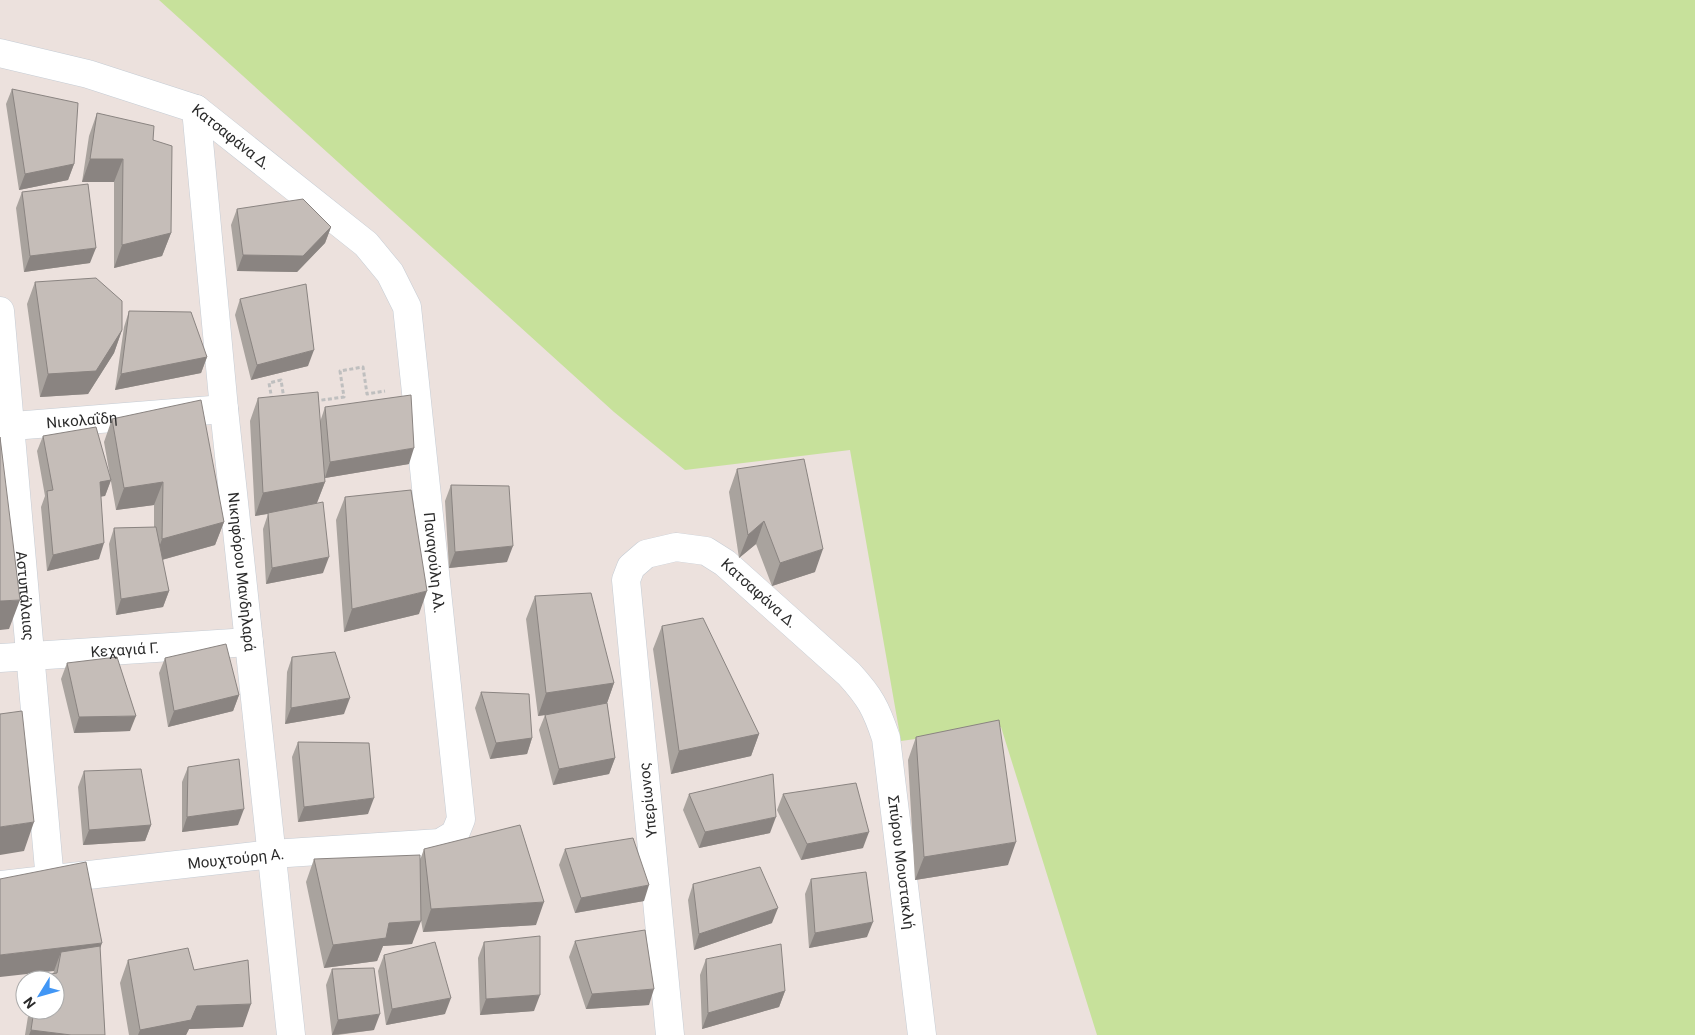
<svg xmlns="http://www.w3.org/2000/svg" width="1695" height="1035" viewBox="0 0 1695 1035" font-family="Roboto,sans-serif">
<rect width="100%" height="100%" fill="#ece1dd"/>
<path fill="#c7e19b" d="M 159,0 L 1695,0 L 1695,1035 L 1097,1035 L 1001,727 L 901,741 L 850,450 L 685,470 L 614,412 Z"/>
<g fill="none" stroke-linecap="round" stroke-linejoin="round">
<g stroke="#c5ccd4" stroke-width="29">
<g id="minor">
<path id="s1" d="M 0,53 L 88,74 L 196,109 L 366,244 L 390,273 L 407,307 L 461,819 L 455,834 L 440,843 L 272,854 L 0,885"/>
<path id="s2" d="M 196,109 L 224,409 L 291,1035"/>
<path id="s3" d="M 0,311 L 50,881"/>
<path id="s4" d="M 0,427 L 224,409"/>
<path id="s5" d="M 0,658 L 249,642"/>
<path id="s6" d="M 670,1035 L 626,580 L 631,567 L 646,554 L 676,547 L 706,551 L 725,563 L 849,674 C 870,697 876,708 886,738 L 922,1035"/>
</g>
</g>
<path stroke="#bfbfbf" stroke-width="3" stroke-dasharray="4 2.5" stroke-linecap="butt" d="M 272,400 L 269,383 L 281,380 L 284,399
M 315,401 L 344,397 L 340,371 L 363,367 L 367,394 L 385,391"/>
<use href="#minor" stroke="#fff" stroke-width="28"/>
</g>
<path fill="#a9a39e" d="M 12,89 L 74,164 L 68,180 L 19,190 L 6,104 Z
M 97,113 L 171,233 L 162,256 L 114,268 L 114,182 L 82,182 L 89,136 Z
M 22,192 L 90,263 L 24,272 L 16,208 Z
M 237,209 L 331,227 L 325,243 L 297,272 L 237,271 L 231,225 Z
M 35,282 L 122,330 L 114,353 L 88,394 L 40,397 L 27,304 Z
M 240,299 L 308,366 L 251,380 L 235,315 Z
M 129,311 L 207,357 L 201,373 L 115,390 L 124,327 Z
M 258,398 L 320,422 L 325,407 L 409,464 L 325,478 L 322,453 L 325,482 L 317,503 L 323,573 L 266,584 L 263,529 L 268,514 L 255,516 L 250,421 Z
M 112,419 L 224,522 L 215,545 L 162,560 L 169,591 L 163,607 L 116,615 L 109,544 L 114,528 L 154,527 L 154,505 L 116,510 L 104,442 Z
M 43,436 L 111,480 L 105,496 L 101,496 L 99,559 L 47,571 L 41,507 L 45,496 L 37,451 Z
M 737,469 L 815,572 L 772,586 L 756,544 L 739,558 L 729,492 Z
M 451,485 L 507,562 L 449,568 L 445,501 Z
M 345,497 L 419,614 L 344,632 L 336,520 Z
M 535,596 L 614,683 L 607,703 L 615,758 L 609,774 L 553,785 L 539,730 L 545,715 L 538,716 L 526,619 Z
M 662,626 L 759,734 L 751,756 L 671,774 L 653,649 Z
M 292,657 L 344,714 L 285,724 L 287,672 Z
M 165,658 L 239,695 L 233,711 L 168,727 L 159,673 Z
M 67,663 L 130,731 L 74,733 L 61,679 Z
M 481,692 L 532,738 L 527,754 L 490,759 L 475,708 Z
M 916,737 L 1008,865 L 915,880 L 908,760 Z
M 298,742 L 368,814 L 298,822 L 292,757 Z
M 188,767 L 238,825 L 182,832 L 182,782 Z
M 84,771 L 151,825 L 145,841 L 83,845 L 78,787 Z
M 689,794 L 770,833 L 699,848 L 683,810 Z
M 783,794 L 863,848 L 801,860 L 777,810 Z
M 424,849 L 536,925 L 423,932 L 420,914 L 412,944 L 383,946 L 377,961 L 324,968 L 306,882 L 314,859 L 420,860 Z
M 565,849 L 644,901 L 575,913 L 559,865 Z
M 0,879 L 100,949 L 105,1035 L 25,1035 L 29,1010 L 55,1010 L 55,980 L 37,980 L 39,976 L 53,974 L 54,971 Z
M 811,879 L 867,937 L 809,948 L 805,894 Z
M 693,884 L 772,923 L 694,950 L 688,900 Z
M 575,941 L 649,1005 L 586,1009 L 569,957 Z
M 484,942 L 534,1011 L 480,1015 L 478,958 Z
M 384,955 L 445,1014 L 386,1025 L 378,971 Z
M 706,959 L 785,991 L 779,1007 L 702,1029 L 700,975 Z
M 128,960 L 194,970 L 243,1027 L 189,1029 L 186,1035 L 129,1035 L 120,983 Z
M 332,969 L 374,1030 L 338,1035 L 332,1035 L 326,985 Z"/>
<path fill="#8a8481" d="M 90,159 L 123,159 L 114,182 L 82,182 Z
M 74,164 L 68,180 L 19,190 L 25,174 Z
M 331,227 L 325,243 L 297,272 L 237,271 L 243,255 Z
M 171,233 L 162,256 L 114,268 L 122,245 Z
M 96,248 L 90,263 L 24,272 L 30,256 Z
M 122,330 L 114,353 L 88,394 L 40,397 L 48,374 Z
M 314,350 L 308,366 L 251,380 L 257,365 Z
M 207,357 L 201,373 L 115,390 L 121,374 Z
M 414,448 L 409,464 L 325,478 L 330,462 Z
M 111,480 L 105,496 L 94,498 L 100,482 Z
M 163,482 L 154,505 L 116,510 L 124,488 Z
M 325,482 L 316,505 L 255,516 L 263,493 Z
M 764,521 L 756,544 L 739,558 L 748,535 Z
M 224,522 L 215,545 L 154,562 L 162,539 Z
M 104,543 L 99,559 L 47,571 L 53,555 Z
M 513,546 L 507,562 L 449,568 L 455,552 Z
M 823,549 L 815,572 L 772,586 L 780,563 Z
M 329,557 L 323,573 L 266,584 L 272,568 Z
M 169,591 L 163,607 L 116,615 L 121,599 Z
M 427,591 L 419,614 L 344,632 L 352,609 Z
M 20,600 L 9,629 L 0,630 L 0,601 Z
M 614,683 L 606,706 L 538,716 L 546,693 Z
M 239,695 L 233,711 L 168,727 L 174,711 Z
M 350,698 L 344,714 L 285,724 L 291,708 Z
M 136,716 L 130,731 L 74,733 L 79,717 Z
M 759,734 L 751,756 L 671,774 L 679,751 Z
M 532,738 L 527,754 L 490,759 L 496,743 Z
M 615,758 L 609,774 L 553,785 L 559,769 Z
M 374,798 L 368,814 L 298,822 L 304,807 Z
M 244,809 L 238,825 L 182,832 L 187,817 Z
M 776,817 L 770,833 L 699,848 L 705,832 Z
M 34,822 L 24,851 L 0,855 L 0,827 Z
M 151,825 L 145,841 L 83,845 L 89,830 Z
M 869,832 L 863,848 L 801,860 L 807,844 Z
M 1016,842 L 1008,865 L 915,880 L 924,857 Z
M 649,885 L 644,901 L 575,913 L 581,898 Z
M 544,902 L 536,925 L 423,932 L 431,909 Z
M 778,908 L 772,923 L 694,950 L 699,934 Z
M 421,921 L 412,944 L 383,946 L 377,961 L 324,968 L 333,945 L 389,923 Z
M 873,922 L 867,937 L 809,948 L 815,933 Z
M 102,943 L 94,966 L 61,952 L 54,971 L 0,977 L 0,955 Z
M 654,989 L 649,1005 L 586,1009 L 592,994 Z
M 785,991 L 779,1007 L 702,1029 L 708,1013 Z
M 540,995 L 534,1011 L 480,1015 L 486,999 Z
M 451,998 L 445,1014 L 386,1025 L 392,1009 Z
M 251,1004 L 243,1027 L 189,1029 L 186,1035 L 138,1035 L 140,1030 L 197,1006 Z
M 380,1014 L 374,1030 L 332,1035 L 338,1020 Z
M 31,1030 L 71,1035 L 29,1035 Z"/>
<path fill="#c5bdb8" stroke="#8a8481" d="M 12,89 L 78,103 L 74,164 L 25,174 Z
M 97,113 L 154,126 L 153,140 L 172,146 L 171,233 L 122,245 L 123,159 L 90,159 Z
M 88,184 L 96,248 L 30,256 L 22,192 Z
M 303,199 L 331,227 L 303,256 L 243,255 L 237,209 Z
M 96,278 L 122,301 L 122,330 L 96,371 L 48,374 L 35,282 Z
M 306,284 L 314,350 L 257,365 L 240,299 Z
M 129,311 L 191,312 L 207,357 L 121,374 Z
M 318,392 L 325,482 L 263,493 L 258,398 Z
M 411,395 L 414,448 L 330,462 L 325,407 Z
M 201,400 L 224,522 L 162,539 L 163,482 L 124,488 L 112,419 Z
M 96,427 L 111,480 L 100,482 L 104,543 L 53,555 L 47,491 L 53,490 L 43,436 Z
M 0,437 L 20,600 L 0,601 Z
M 804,459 L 823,549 L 780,563 L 764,521 L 748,535 L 737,469 Z
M 451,485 L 509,486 L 513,546 L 455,552 Z
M 411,490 L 427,591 L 352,609 L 345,497 Z
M 323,502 L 329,557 L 272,568 L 268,513 Z
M 156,527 L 169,591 L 121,599 L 114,528 Z
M 591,593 L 614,683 L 546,693 L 535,596 Z
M 703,618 L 759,734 L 679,751 L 662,626 Z
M 226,644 L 239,695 L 174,711 L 165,658 Z
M 335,652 L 350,698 L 291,708 L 292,657 Z
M 117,657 L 136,716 L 79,717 L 67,663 Z
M 481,692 L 529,694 L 532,738 L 496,743 Z
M 607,703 L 615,758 L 559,769 L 545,715 Z
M 22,711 L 34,822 L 0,827 L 0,714 Z
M 999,720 L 1016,842 L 924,857 L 916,737 Z
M 298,742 L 369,743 L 374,798 L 304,807 Z
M 239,759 L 244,809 L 187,817 L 188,767 Z
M 141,769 L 151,825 L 89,830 L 84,771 Z
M 773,774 L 776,817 L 705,832 L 689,794 Z
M 856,783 L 869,832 L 807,844 L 783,794 Z
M 520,825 L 544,902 L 431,909 L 424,849 Z
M 633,838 L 649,885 L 581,898 L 565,849 Z
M 420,855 L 421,921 L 389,923 L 386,938 L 333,945 L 314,859 Z
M 86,862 L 102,943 L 0,955 L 0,879 Z
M 760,867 L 778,908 L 699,934 L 693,884 Z
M 866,872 L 873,922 L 815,933 L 811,879 Z
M 645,930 L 654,989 L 592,994 L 575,941 Z
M 540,936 L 540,995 L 486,999 L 484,942 Z
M 435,942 L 451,998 L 392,1009 L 384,955 Z
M 781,944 L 785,991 L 708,1013 L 706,959 Z
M 100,946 L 105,1035 L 71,1035 L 31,1030 L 34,1010 L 55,1010 L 55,980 L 38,980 L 39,976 L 57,973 L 61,952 Z
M 188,948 L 194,970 L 248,960 L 251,1004 L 197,1006 L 191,1020 L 140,1030 L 128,960 Z
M 374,968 L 380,1014 L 338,1020 L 332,969 Z"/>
<g text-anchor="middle" stroke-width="4.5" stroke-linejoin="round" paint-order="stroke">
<g font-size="15" fill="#2b2b2b" stroke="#fff">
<text dy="5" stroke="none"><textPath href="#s1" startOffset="249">Κατσαφάνα Δ.</textPath></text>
<text dy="5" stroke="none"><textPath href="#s4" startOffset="82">Νικολαΐδη</textPath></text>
<text dy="5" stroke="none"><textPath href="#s1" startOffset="754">Παναγούλη Αλ.</textPath></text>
<text dy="5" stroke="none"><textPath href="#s2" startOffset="465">Νικηφόρου Μανδηλαρά</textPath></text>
<text dy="5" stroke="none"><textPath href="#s6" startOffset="620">Κατσαφάνα Δ.</textPath></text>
<text dy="5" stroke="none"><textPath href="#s3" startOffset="286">Αστυπάλαιας</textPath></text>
<text dy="5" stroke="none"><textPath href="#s5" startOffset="125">Κεχαγιά Γ.</textPath></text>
<text transform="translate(648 800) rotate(-96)" y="5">Υπερίωνος</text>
<text transform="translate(236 859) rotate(-6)" y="5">Μουχτούρη Α.</text>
<text dy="5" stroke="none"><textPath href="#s6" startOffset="941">Σπύρου Μουστακλή</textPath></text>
</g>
</g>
<g transform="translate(40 995) rotate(233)"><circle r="24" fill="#ffffff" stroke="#aaaaaa"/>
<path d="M0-4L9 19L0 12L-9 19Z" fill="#4196f5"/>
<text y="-8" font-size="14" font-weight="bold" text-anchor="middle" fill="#2b2b2b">N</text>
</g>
</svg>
